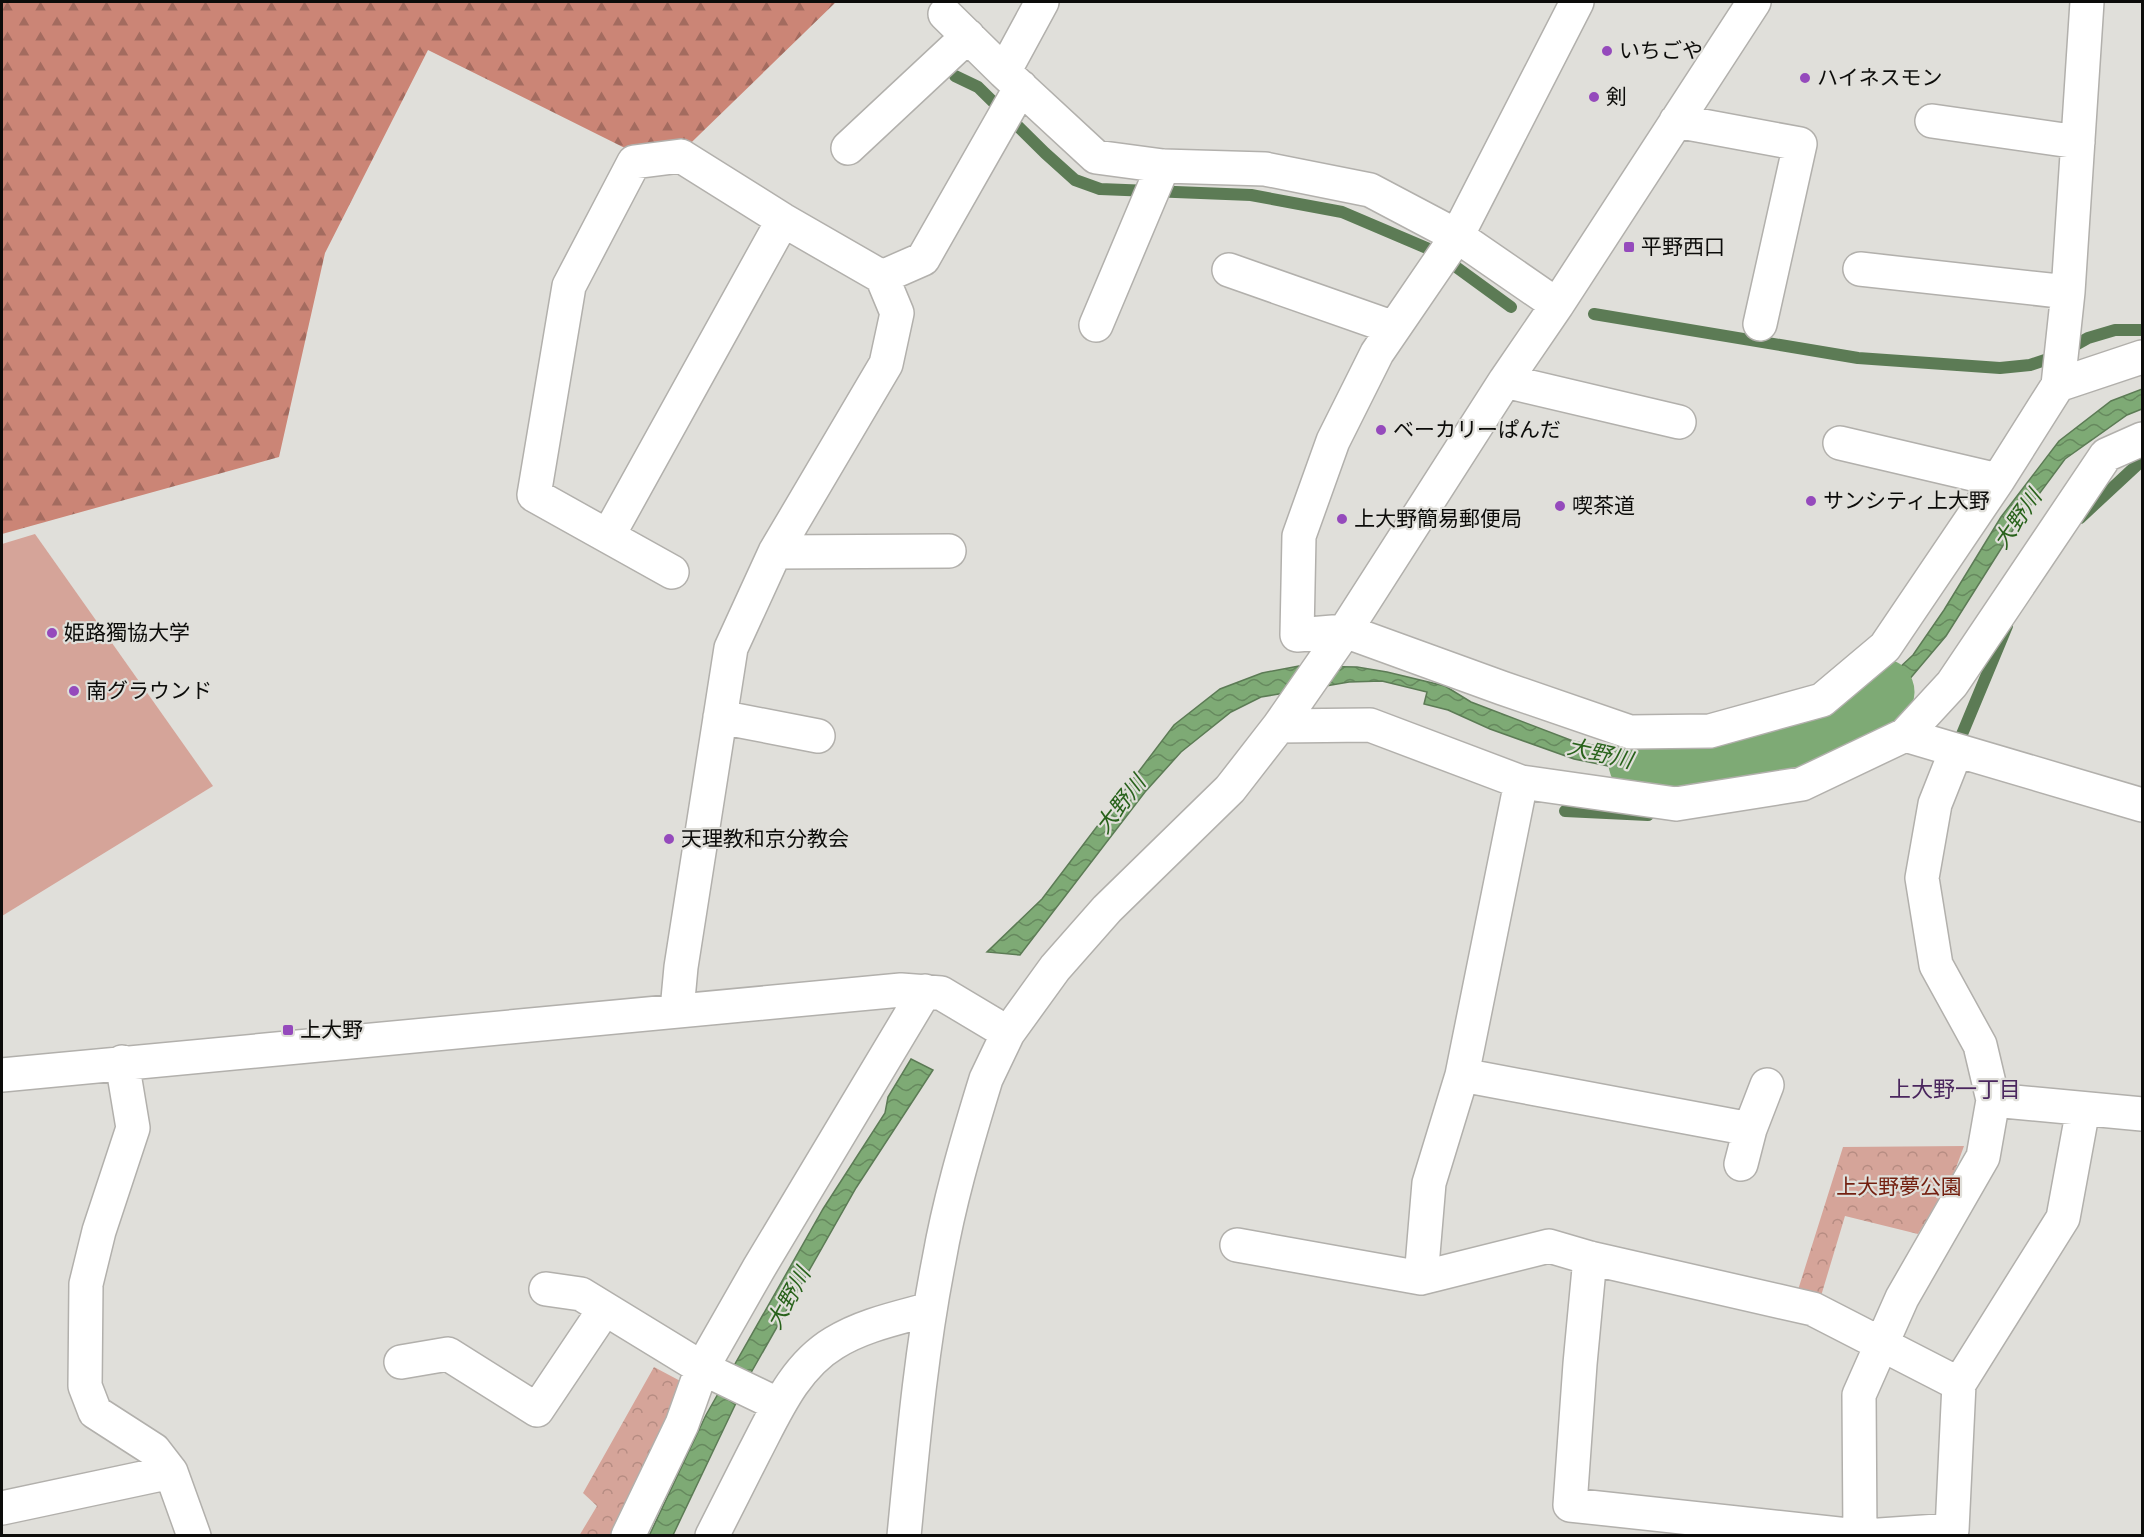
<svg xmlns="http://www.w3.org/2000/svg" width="2144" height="1537" viewBox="0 0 2144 1537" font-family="Mulish,'Noto Sans JP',sans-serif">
<defs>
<pattern id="forest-firs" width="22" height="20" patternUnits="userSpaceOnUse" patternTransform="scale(1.5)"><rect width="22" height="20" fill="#cb8576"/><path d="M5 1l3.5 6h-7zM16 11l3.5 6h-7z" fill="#a36b5f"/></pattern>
<pattern id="park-crowns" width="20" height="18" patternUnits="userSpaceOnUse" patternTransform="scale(1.5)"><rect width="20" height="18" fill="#d5a499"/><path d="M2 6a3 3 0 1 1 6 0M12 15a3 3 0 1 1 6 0" fill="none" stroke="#b68c82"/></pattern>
<pattern id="water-waves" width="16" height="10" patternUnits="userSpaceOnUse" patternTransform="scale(1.5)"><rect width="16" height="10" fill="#7eaa75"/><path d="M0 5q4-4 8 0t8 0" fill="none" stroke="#66895e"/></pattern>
</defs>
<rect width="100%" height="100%" fill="#e0dfda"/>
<path fill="url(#forest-firs)" d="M 2,2 L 836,2 L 665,168 L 428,50 L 325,253 L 279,457 L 2,534 Z"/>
<path fill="url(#park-crowns)" d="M 1964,1146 L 1953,1176 L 1918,1234 L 1845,1216 L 1821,1296 L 1798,1290 L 1843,1147 Z
M 654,1367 L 686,1384 L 612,1535 L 579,1536 L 597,1506 L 583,1493 Z"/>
<path fill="#d5a499" d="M 35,534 L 213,786 L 2,916 L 2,544 Z"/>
<path fill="url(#water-waves)" stroke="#5c7b55" stroke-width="1.5" d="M 2142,389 L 2142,409 L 2127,415 L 2065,459 L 2016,525 L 1946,636 L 1897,694 L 1865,720 L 1838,735 L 1777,759 L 1738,770 L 1688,776 L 1652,775 L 1574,759 L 1490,729 L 1448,710 L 1424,704 L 1427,692 L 1382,681 L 1349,682 L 1261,697 L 1231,712 L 1181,752 L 1145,792 L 1020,955 L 987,952 L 1042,899 L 1174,725 L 1220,689 L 1262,673 L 1299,666 L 1357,667 L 1387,672 L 1445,686 L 1471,702 L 1573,741 L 1640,755 L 1685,761 L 1735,753 L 1794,734 L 1834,717 L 1883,683 L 1913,655 L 1944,610 L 2001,517 L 2059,441 L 2111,401 Z
M 911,1059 L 933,1070 L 856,1188 L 748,1378 L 673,1535 L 649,1536 L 706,1415 L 823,1209 L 885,1113 L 888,1097 Z"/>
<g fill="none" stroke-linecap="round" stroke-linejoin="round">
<path stroke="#5c7b55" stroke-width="12" d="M 955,76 L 978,87 L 1045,153 L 1075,180 L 1100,189 L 1251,195 L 1342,212 L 1429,249
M 1452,264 L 1511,307
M 1594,314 L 1858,358 L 2000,368 L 2030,365 L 2054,357 L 2088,338 L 2115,330 L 2142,330
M 2080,518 L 2137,465 L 2142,462
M 1960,739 L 2007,626
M 1565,811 L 1648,815"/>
<path stroke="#7eaa75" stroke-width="69" d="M 1643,763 L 1685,771 L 1780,737 L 1855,716 L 1880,692"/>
<g stroke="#b2b0ac" stroke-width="36">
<path id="minor" d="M 1042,2 L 1004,72 L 1096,157 L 1163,166 L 1265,169 L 1370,190 L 1457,236 L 1557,305
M 1577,2 L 1457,236 L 1377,353 L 1333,441 L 1299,536 L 1297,635 L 1345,631 L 1502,688 L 1630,732 L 1710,731 L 1822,700 L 1885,647 L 1998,480 L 2058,385 L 2142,357
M 945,14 L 1004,72
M 1676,121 L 1800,144 L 1760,324
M 1932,121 L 2078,142
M 848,148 L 968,36
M 1860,269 L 2068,292
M 1229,270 L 1394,328
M 882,277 L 923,259 L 1021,87
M 1096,325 L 1163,166
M 1505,381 L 1679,422
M 2058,385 L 2068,292 L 2087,2
M 1840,443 L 1998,480
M 608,536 L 783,220
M 775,552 L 949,551
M 672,572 L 534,495 L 569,286 L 634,162 L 681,156 L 783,220 L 882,277 L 897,313 L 886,364 L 775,552 L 731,648 L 681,967 L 677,1010
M 720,717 L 818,736
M 1279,726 L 1370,725 L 1521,782 L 1676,804 L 1802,784 L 1905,735 L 1952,684 L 2106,455 L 2142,439
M 1905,735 L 2142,805
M 122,1062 L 133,1128 L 99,1231 L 86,1284 L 85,1386 L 95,1412 L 154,1450 L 171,1472 L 194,1536
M 2,1075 L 901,990 L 941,993 L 1008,1033
M 1462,1075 L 1750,1129
M 1993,1100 L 2142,1114
M 1741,1164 L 1750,1129 L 1767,1085
M 1237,1245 L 1421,1278 L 1549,1246 L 1590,1258 L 1813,1309 L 1959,1384
M 1590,1258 L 1580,1364 L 1570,1505 L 1857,1536
M 1421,1278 L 1429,1183 L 1462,1075 L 1521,782
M 546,1289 L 581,1294 L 702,1368 L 779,1405
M 401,1362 L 448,1354 L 537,1410 L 604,1310
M 2,1508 L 171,1472
M 628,1536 L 682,1424 L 702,1368 L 759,1268 L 925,991
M 712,1536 C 726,1508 740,1481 754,1453 C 775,1413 794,1367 834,1343 C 863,1325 898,1318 930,1309
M 904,1536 C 913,1443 921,1351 939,1260 C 949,1203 965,1148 982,1092 L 986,1079 L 1008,1033 L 1055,968 L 1107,909 L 1230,789 L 1279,726 L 1345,631 L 1505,381 L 1557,305 L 1754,2
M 1860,1536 L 1859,1395 L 1902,1298 L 1983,1157 L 1993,1100 L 1980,1045 L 1936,965 L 1922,878 L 1935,804 L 1956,751
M 1865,1536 L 1952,1530 L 1959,1384 L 2063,1218 L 2083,1109"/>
</g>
<use href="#minor" stroke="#fff" stroke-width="33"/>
</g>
<g fill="#954abc" stroke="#e0dfda" stroke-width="2">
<circle cx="1607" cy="51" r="6"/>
<circle cx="1805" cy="78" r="6"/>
<circle cx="1594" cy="97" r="6"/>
<rect x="1623" y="241" width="12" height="12" rx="3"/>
<circle cx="1381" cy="430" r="6"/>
<circle cx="1811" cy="501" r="6"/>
<circle cx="1560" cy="506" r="6"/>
<circle cx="1342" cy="519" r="6"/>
<circle cx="52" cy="633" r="6"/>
<circle cx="74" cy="691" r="6"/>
<circle cx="669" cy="839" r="6"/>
<rect x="282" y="1024" width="12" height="12" rx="3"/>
</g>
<g text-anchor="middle" stroke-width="4.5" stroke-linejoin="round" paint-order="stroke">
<g font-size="21" fill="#0c0c0a" stroke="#e0dfda" text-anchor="start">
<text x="1619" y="58">いちごや</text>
<text x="1817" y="85">ハイネスモン</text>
<text x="1606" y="104">剣</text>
<text x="1641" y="254">平野西口</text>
<text x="1393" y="437">ベーカリーぱんだ</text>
<text x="1823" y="508">サンシティ上大野</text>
<text x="1572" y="513">喫茶道</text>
<text x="1354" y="526">上大野簡易郵便局</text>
<text x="64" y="640">姫路獨協大学</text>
<text x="86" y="698">南グラウンド</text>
<text x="681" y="846">天理教和京分教会</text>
<text x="300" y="1037">上大野</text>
</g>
<g font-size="21" fill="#731f0f" stroke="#e0dfda">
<text x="1899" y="1194">上大野夢公園</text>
</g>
<g font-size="22" font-style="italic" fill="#28621b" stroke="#e0dfda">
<text transform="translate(2017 519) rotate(-55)" y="8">大野川</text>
<text transform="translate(1600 753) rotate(13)" y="8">大野川</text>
<text transform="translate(1120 804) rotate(-52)" y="8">大野川</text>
<text transform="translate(788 1298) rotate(-61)" y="8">大野川</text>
</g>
<g font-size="22" fill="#4a265e" stroke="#e0dfda">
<text x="1955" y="1097">上大野一丁目</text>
</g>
</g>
<rect width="2144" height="1537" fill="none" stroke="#0c0c0a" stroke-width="6"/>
</svg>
